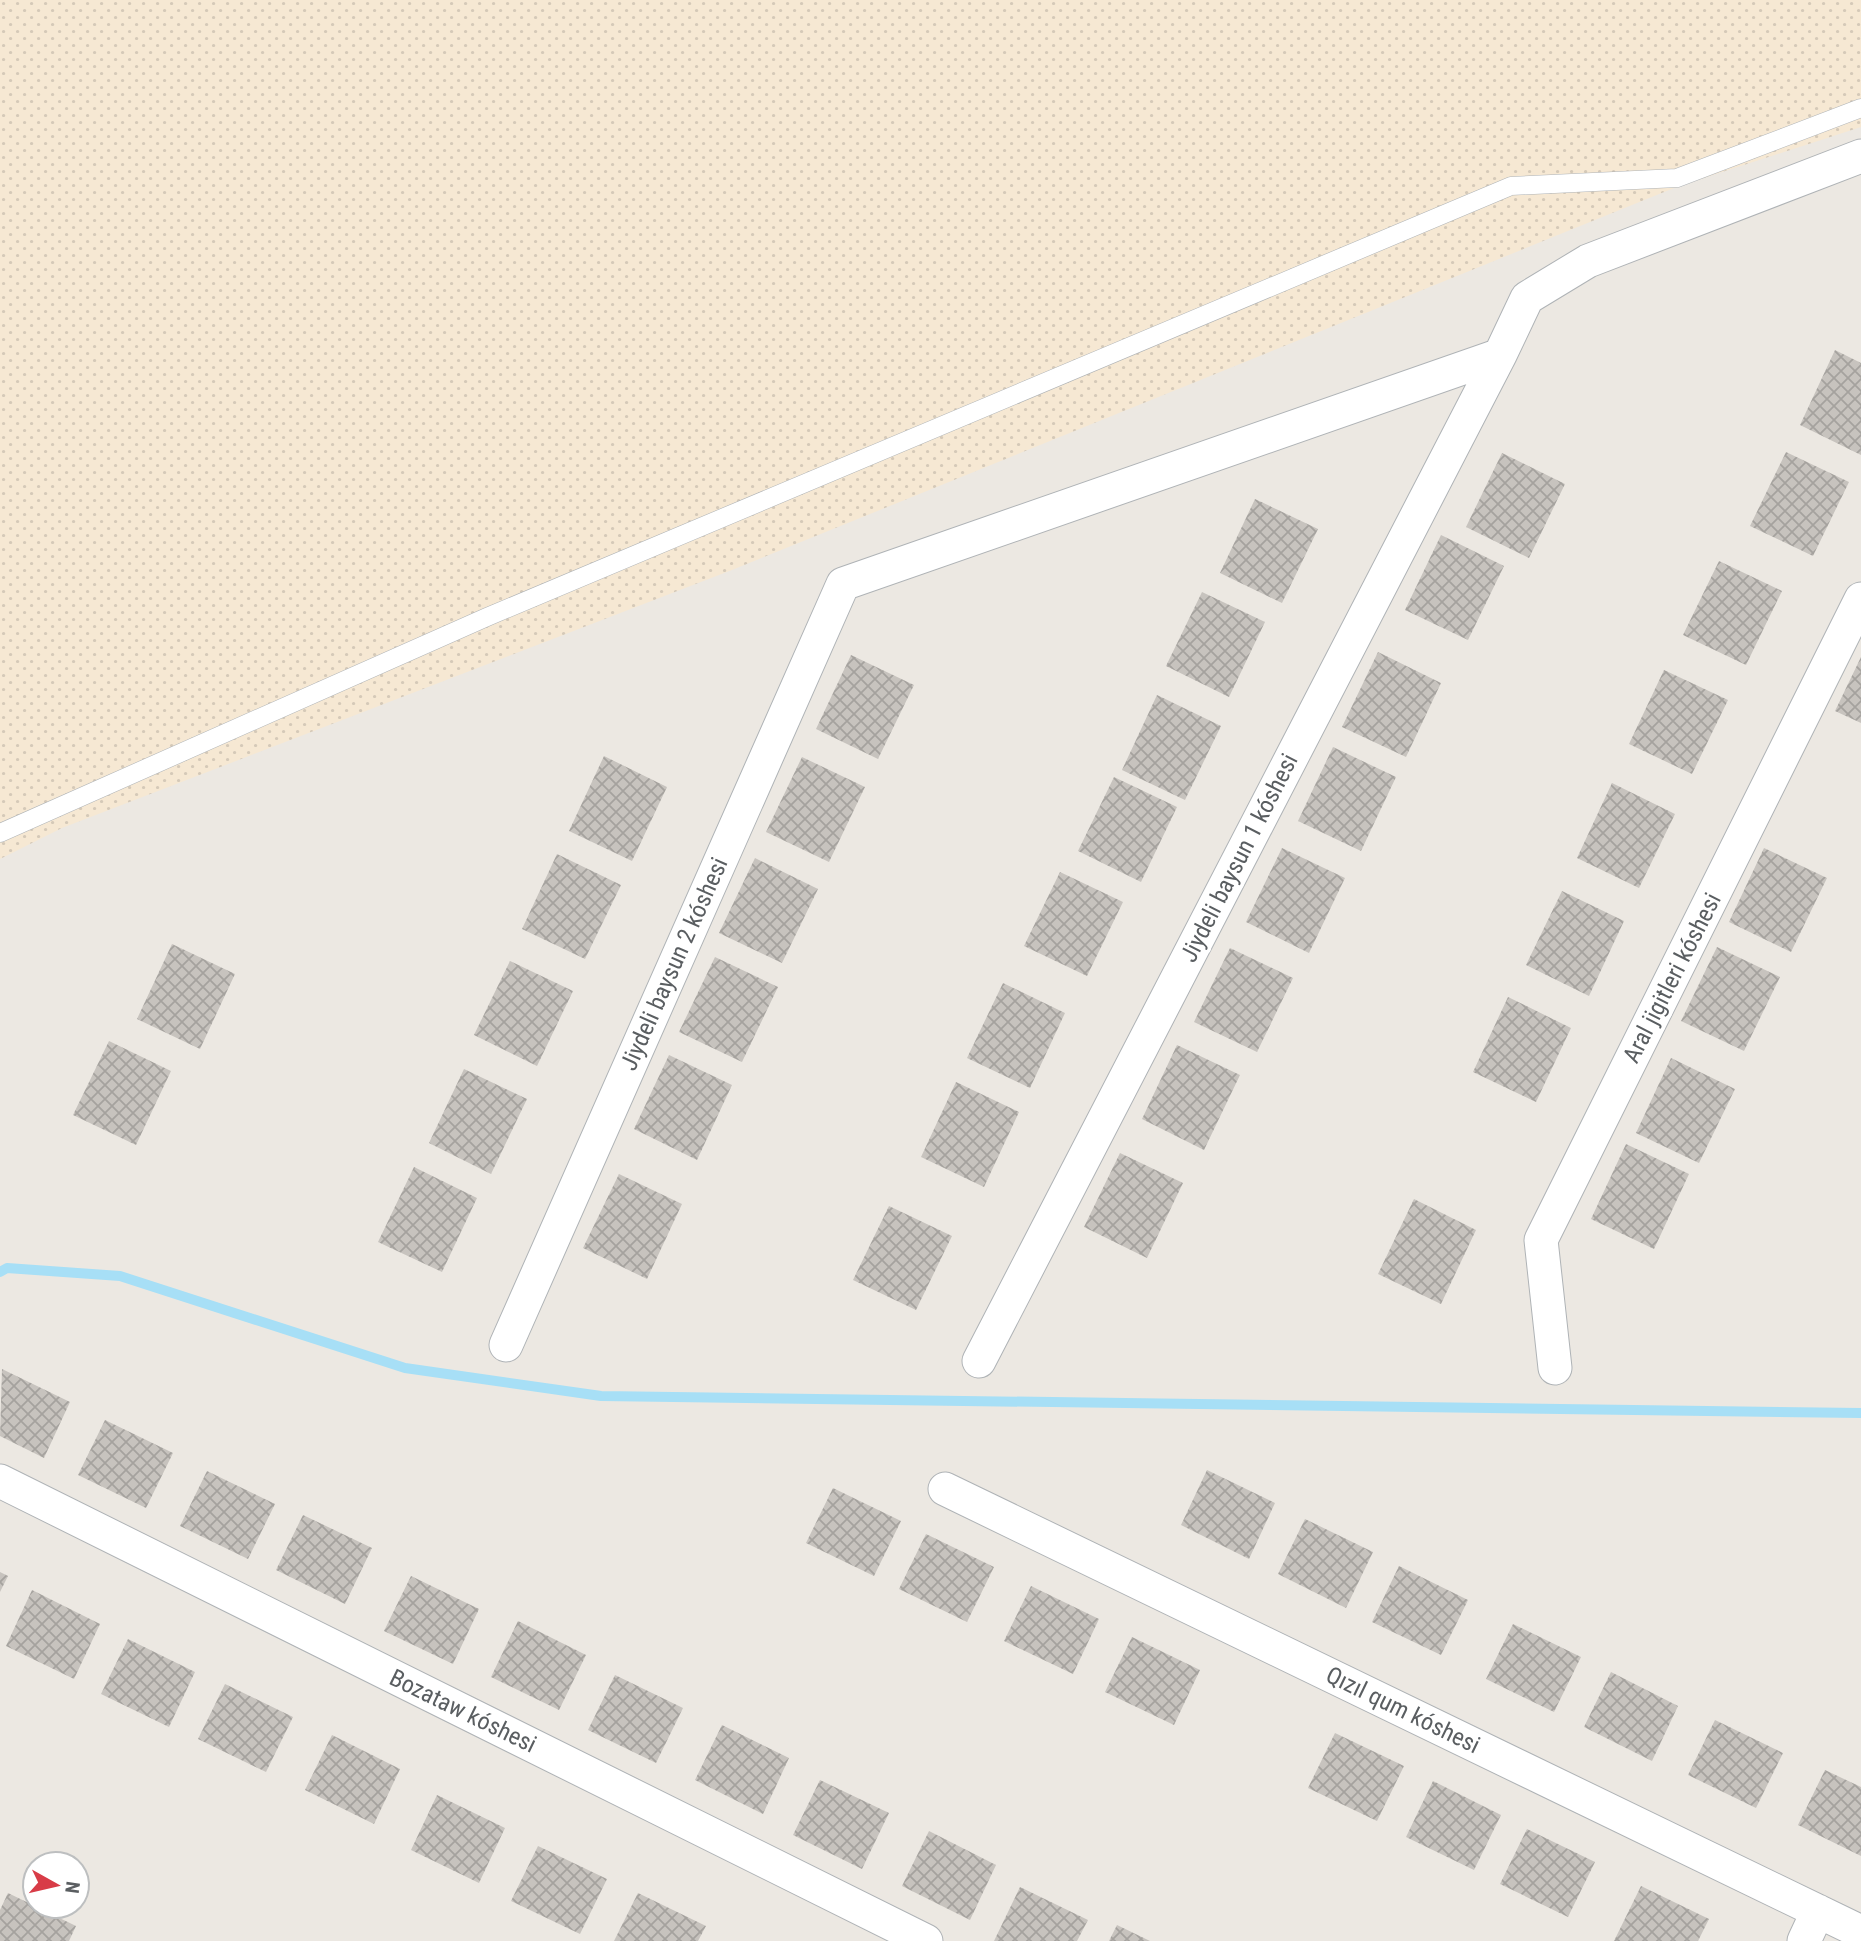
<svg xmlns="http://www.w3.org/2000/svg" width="1861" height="1941" viewBox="0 0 1861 1941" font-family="'Roboto Condensed',sans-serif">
<defs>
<pattern id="sand-dots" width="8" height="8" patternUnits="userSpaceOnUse" patternTransform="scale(1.75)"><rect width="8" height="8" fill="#f6e8d3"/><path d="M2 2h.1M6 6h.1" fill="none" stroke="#d5c9b8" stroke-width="1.8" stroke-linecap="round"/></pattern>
<pattern id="building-cross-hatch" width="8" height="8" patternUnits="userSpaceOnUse" patternTransform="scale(1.75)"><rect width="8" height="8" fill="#c7c3be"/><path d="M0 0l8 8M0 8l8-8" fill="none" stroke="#a5a29e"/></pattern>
</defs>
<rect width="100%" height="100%" fill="#ece8e2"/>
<path fill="url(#sand-dots)" d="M 0,0 L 1861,0 L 1861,127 L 1679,186 L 732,570 L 62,828 L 0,859 Z"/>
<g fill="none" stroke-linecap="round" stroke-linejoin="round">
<path stroke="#a7dff6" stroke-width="10" d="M 0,1272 L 7,1268 L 120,1276 L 405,1368 L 601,1396 L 1861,1413"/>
</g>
<path fill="url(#building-cross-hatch)" d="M 1835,350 L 1861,363 L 1861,455 L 1800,425 Z
M 1786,452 L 1849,482 L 1813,556 L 1750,526 Z
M 1502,453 L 1565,484 L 1529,558 L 1466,527 Z
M 1255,499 L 1318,529 L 1282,603 L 1220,573 Z
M 1441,535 L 1504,566 L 1468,640 L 1405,610 Z
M 1719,561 L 1782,591 L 1746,665 L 1683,635 Z
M 1202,592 L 1265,622 L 1229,697 L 1166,666 Z
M 1378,652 L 1441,683 L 1406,757 L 1342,727 Z
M 851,655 L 914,685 L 878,759 L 816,729 Z
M 1861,657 L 1861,723 L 1835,711 Z
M 1664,670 L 1728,700 L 1692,774 L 1629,744 Z
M 1157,695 L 1221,726 L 1185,800 L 1122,770 Z
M 1333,747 L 1396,777 L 1361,851 L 1298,821 Z
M 604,756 L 667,787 L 632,861 L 569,831 Z
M 802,757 L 865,787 L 829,862 L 766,832 Z
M 1114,777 L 1177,807 L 1141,882 L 1078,851 Z
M 1612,783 L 1675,814 L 1639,888 L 1577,858 Z
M 1282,848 L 1345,878 L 1309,953 L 1246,922 Z
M 1764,848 L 1827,878 L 1791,952 L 1729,922 Z
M 557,854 L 621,885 L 585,959 L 522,929 Z
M 755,858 L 818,889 L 782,963 L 719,933 Z
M 1060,872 L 1123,902 L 1087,976 L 1024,946 Z
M 1562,891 L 1624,921 L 1589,996 L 1526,965 Z
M 172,944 L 235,974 L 200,1049 L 137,1019 Z
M 1717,947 L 1780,977 L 1744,1051 L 1681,1021 Z
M 1230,948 L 1293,978 L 1257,1052 L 1194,1022 Z
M 715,957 L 778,987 L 742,1062 L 679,1032 Z
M 510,961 L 573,991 L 537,1066 L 474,1035 Z
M 1003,983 L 1065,1013 L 1030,1088 L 967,1058 Z
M 1508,997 L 1571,1028 L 1536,1102 L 1473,1072 Z
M 109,1041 L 171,1071 L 136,1145 L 73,1115 Z
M 1177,1045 L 1240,1075 L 1204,1150 L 1142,1119 Z
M 669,1055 L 732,1085 L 697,1160 L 634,1129 Z
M 1671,1058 L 1735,1089 L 1699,1163 L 1636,1133 Z
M 464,1069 L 527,1099 L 491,1174 L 429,1143 Z
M 956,1082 L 1019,1112 L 984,1187 L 921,1157 Z
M 1626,1144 L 1689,1174 L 1654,1249 L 1591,1219 Z
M 1120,1153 L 1183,1183 L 1147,1258 L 1084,1227 Z
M 414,1167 L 477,1198 L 442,1272 L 378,1242 Z
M 619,1174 L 682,1204 L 647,1279 L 583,1248 Z
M 1414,1199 L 1476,1230 L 1441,1304 L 1378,1274 Z
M 889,1206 L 952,1236 L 916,1310 L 853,1280 Z
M 2,1369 L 70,1402 L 44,1458 L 0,1436 Z
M 105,1420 L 173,1453 L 146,1508 L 78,1475 Z
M 1207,1470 L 1275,1503 L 1249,1559 L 1181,1525 Z
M 207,1471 L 275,1504 L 248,1559 L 180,1526 Z
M 833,1488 L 901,1521 L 874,1576 L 806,1543 Z
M 303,1515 L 372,1548 L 345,1604 L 276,1570 Z
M 1305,1519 L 1373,1552 L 1346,1608 L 1278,1574 Z
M 926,1534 L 994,1567 L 967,1622 L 899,1589 Z
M 1399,1566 L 1468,1600 L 1441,1655 L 1372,1622 Z
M 0,1572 L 8,1576 L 0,1592 Z
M 411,1576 L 479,1609 L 453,1664 L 384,1631 Z
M 1031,1586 L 1099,1619 L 1073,1674 L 1004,1641 Z
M 32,1590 L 100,1624 L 74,1679 L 6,1646 Z
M 518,1621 L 586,1655 L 559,1710 L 491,1677 Z
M 1513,1624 L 1581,1657 L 1554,1712 L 1486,1679 Z
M 1132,1637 L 1200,1670 L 1174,1725 L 1105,1692 Z
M 128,1639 L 195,1672 L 169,1727 L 101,1694 Z
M 1611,1672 L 1678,1706 L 1652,1761 L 1584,1727 Z
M 615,1675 L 683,1708 L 656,1763 L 588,1730 Z
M 225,1684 L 293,1717 L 266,1772 L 198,1739 Z
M 1715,1720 L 1783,1753 L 1756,1808 L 1688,1775 Z
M 722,1725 L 789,1758 L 763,1814 L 695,1780 Z
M 1335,1733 L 1404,1766 L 1377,1821 L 1308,1788 Z
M 332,1735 L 400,1769 L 374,1824 L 305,1790 Z
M 1825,1770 L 1861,1787 L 1861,1856 L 1798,1825 Z
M 820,1780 L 889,1813 L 862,1869 L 793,1835 Z
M 1433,1781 L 1501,1815 L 1474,1870 L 1406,1837 Z
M 437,1795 L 505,1828 L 479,1883 L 411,1850 Z
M 1527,1829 L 1595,1862 L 1568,1917 L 1500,1884 Z
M 929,1831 L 996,1865 L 970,1920 L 902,1886 Z
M 538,1846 L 607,1879 L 580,1934 L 511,1901 Z
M 1641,1886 L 1709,1919 L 1698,1941 L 1614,1941 Z
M 1020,1887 L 1088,1920 L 1077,1941 L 994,1941 Z
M 8,1893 L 76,1926 L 69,1941 L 0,1941 L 0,1910 Z
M 638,1893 L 706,1926 L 698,1941 L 614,1941 Z
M 1117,1925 L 1150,1941 L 1109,1941 Z"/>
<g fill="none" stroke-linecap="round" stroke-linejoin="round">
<g stroke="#afb3b6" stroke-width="19">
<path id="lane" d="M 0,833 L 487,617 L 1511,186 L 1677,178 L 1861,108"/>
</g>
<g stroke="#afb3b6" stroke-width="35">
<path id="street" d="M 506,1345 L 843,584 L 1500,355 L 1527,298 L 1588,261 L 1861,156
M 979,1361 L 1500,355
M 1555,1368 L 1541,1240 L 1861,599
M 0,1481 L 926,1941
M 945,1489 L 1861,1932
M 1804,1941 L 1818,1911"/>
</g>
<use href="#lane" stroke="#fff" stroke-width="18"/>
<use href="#street" stroke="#fff" stroke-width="33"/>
</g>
<g text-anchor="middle" stroke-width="7" stroke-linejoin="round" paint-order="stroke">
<g font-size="24" fill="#5a5e61" stroke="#fff">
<text transform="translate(1239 858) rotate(-63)" y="8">Jiydeli baysun 1 kóshesi</text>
<text transform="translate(674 964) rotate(-66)" y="8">Jiydeli baysun 2 kóshesi</text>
<text transform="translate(1672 978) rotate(-63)" y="8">Aral jigitleri kóshesi</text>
<text transform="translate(1403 1710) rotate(26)" y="8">Qızıl qum kóshesi</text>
<text transform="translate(463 1711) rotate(26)" y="8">Bozataw kóshesi</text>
</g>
</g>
<g transform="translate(56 1885) rotate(98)"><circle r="33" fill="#ffffff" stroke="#bdbfc0" stroke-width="2"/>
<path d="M0-5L12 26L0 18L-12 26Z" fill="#d83c47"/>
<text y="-10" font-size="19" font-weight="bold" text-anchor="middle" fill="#5a5e61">N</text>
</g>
</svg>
